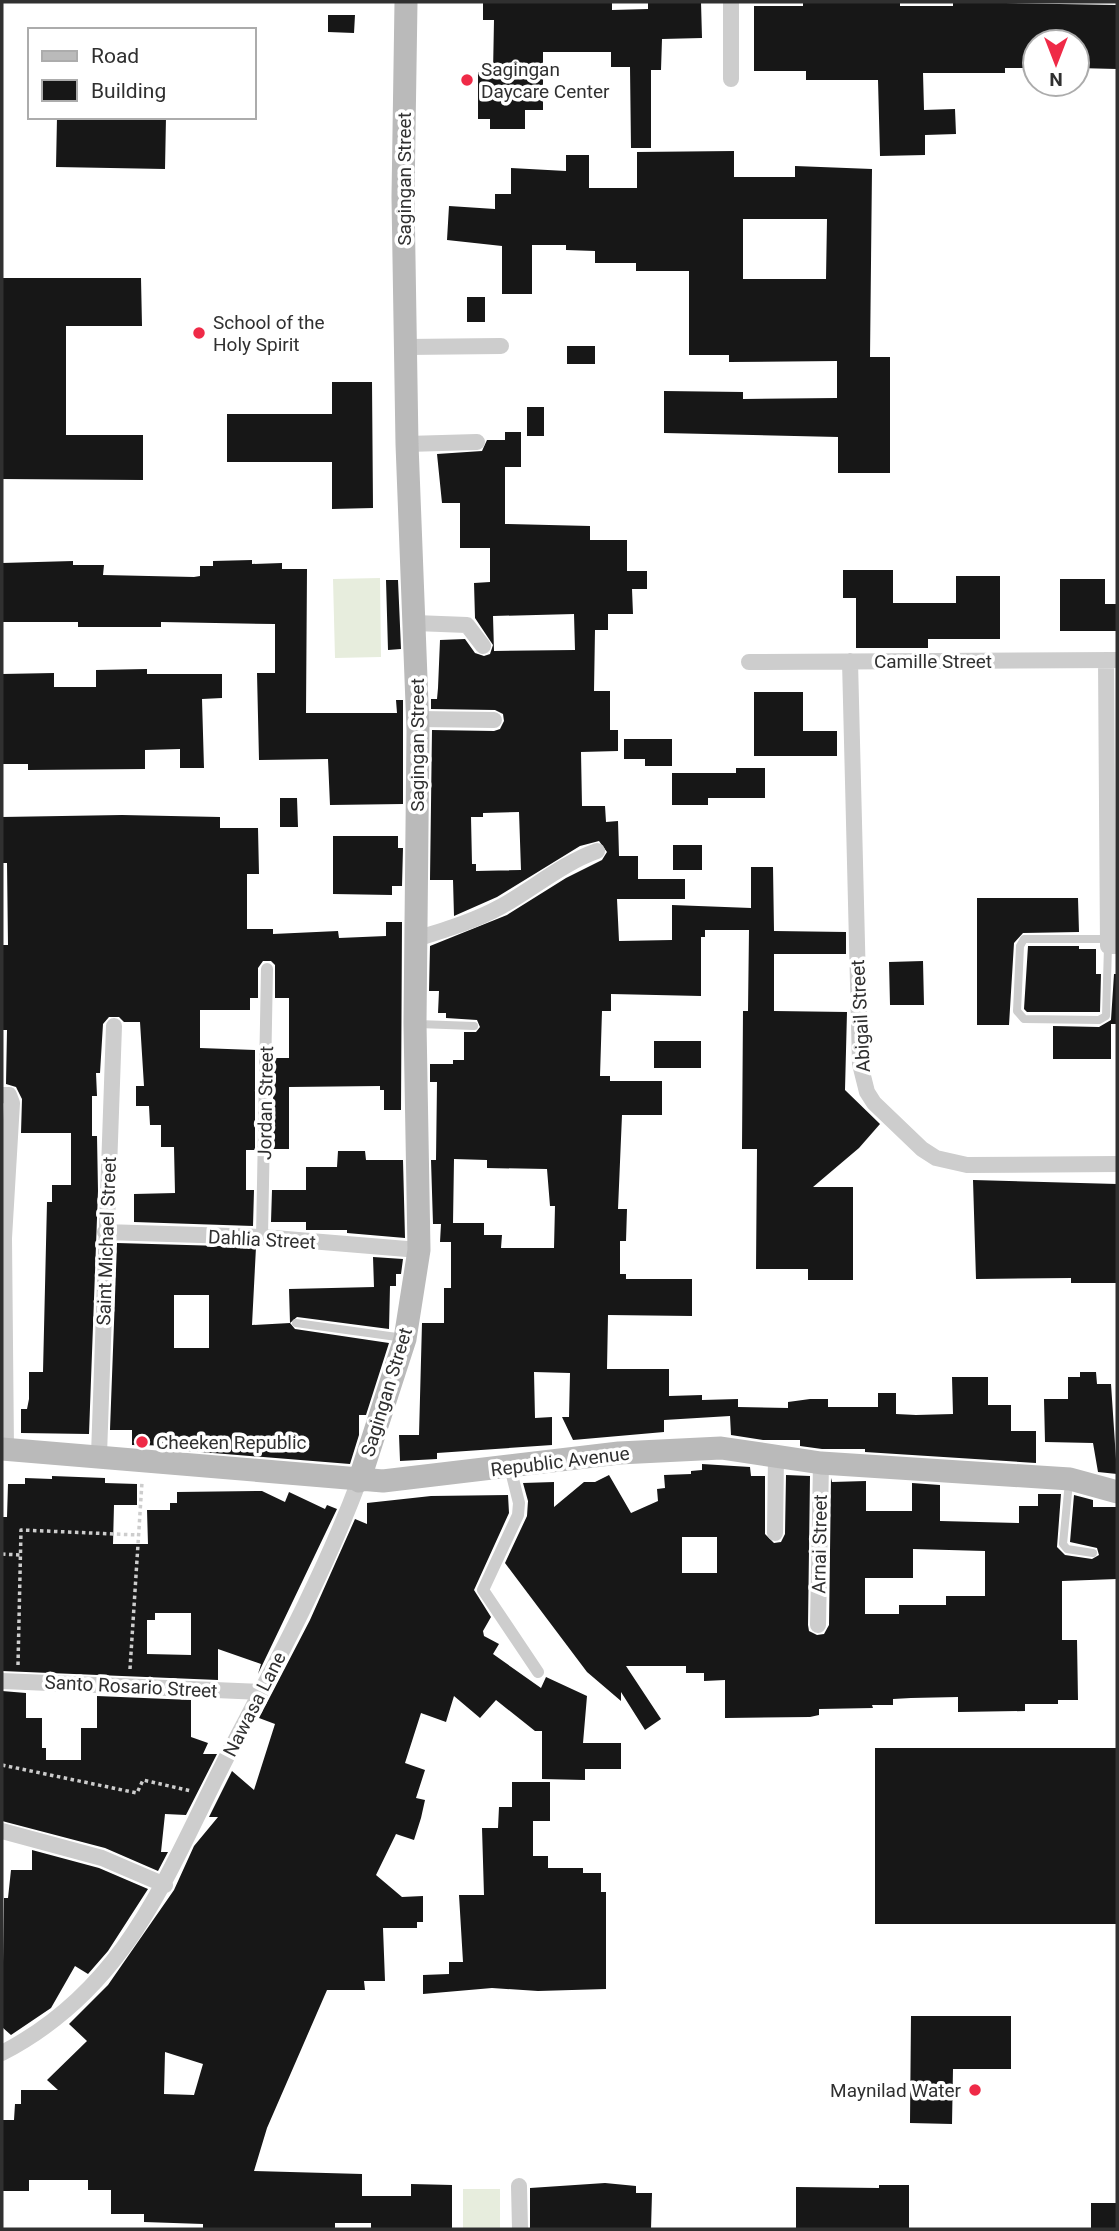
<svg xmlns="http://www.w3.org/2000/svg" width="1119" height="2231" viewBox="0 0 1119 2231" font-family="Roboto,sans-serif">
<rect width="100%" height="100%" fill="#fff"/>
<path fill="#e7eddd" d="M 380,578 L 381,657 L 335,658 L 333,579 Z
M 463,2189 L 500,2189 L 500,2229 L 463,2229 Z"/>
<path fill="#171717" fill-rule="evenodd" d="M 483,2 L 612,2 L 612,10 L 648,9 L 648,2 L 701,2 L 702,38 L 662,39 L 661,70 L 651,70 L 651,148 L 631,148 L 630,67 L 611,67 L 611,52 L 543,52 L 543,110 L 525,110 L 525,129 L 490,129 L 490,119 L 478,119 L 478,72 L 493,73 L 494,20 L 483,20 Z
M 803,2 L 900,2 L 900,6 L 953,6 L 953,2 L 1117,5 L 1117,69 L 1077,68 L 1077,42 L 1035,42 L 1035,68 L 1005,68 L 1005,73 L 923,73 L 924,110 L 955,109 L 956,134 L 925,135 L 925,155 L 880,156 L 878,80 L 806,80 L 806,71 L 754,71 L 754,6 L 803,6 Z
M 328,15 L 355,15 L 354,33 L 328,32 Z
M 57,117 L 166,117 L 165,169 L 56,167 Z
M 734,151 L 734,177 L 795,177 L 795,166 L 872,169 L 870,357 L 890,357 L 890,473 L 838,473 L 838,437 L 664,433 L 664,391 L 743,392 L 743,399 L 837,398 L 837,361 L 729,362 L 729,355 L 689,355 L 689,271 L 636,271 L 636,263 L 595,263 L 595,251 L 566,250 L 566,245 L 532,245 L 532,294 L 502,294 L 502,246 L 447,240 L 449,206 L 495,209 L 495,194 L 511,194 L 511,168 L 566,171 L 566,155 L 589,155 L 589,188 L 637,188 L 637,152 ZM 743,219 L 827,219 L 826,279 L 743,279 Z
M 2,278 L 141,278 L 142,326 L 66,326 L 66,435 L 143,435 L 143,480 L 2,479 Z
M 467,297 L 485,297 L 485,322 L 467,322 Z
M 567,346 L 595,346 L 595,364 L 567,364 Z
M 332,382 L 372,382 L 373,508 L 332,509 L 332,462 L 227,462 L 227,414 L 332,414 Z
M 527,407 L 544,407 L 544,436 L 527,436 Z
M 505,432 L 521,432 L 521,467 L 505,467 L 505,524 L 590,526 L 590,540 L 627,540 L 627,571 L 647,571 L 647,589 L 632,589 L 633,614 L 608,614 L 608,630 L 595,630 L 594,691 L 610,691 L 610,730 L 618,730 L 618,751 L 581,752 L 582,806 L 605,806 L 606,822 L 618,821 L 619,856 L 638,856 L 638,879 L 685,879 L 685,899 L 617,899 L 619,941 L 672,940 L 672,905 L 751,908 L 751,867 L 773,867 L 774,931 L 846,932 L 846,954 L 774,954 L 774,1011 L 847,1012 L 845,1090 L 880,1124 L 859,1148 L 813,1187 L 853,1187 L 853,1280 L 808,1280 L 808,1269 L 756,1269 L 757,1149 L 742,1149 L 743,1011 L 748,1011 L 749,930 L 705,930 L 705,937 L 701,937 L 701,996 L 611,994 L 611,1011 L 602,1011 L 600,1076 L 610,1076 L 610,1081 L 662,1081 L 662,1115 L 622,1115 L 618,1209 L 627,1209 L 626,1241 L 620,1241 L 620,1274 L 626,1274 L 626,1279 L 692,1279 L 692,1316 L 608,1315 L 607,1369 L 669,1369 L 669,1396 L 702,1395 L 702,1400 L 738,1399 L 738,1407 L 788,1408 L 788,1402 L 810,1399 L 828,1399 L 828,1407 L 878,1407 L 878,1393 L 896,1393 L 896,1414 L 916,1415 L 953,1414 L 952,1377 L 988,1377 L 988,1405 L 1011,1405 L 1011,1431 L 1036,1431 L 1036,1463 L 865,1452 L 865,1449 L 822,1449 L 800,1446 L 800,1440 L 763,1440 L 731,1435 L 730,1416 L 664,1420 L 664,1432 L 573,1440 L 562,1417 L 569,1417 L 570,1373 L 534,1372 L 535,1418 L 552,1417 L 552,1445 L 437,1453 L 437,1459 L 400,1461 L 399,1435 L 419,1435 L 422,1323 L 444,1323 L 444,1288 L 451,1288 L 451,1242 L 440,1242 L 441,1224 L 433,1224 L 431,1160 L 436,1160 L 437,1082 L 430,1082 L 430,1064 L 453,1064 L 453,1060 L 464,1060 L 464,1032 L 476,1032 L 480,1027 L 477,1020 L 446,1018 L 446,1013 L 438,1013 L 439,991 L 429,991 L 430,946 L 507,915 L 566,878 L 602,860 L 607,852 L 599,841 L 580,846 L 497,897 L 454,916 L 453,880 L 430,880 L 432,730 L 494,731 L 500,729 L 504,721 L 503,714 L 495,710 L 431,709 L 431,699 L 437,699 L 438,688 L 440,640 L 465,639 L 475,653 L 484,656 L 490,654 L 493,645 L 475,618 L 474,583 L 490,582 L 490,548 L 460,548 L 460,503 L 442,503 L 437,454 L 482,451 L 487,440 L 505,440 ZM 574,614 L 575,650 L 494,651 L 493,616 ZM 519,812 L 521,870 L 476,871 L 476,864 L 472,864 L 471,817 L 483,817 L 483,813 ZM 454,1159 L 487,1160 L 487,1168 L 547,1169 L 550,1206 L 555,1206 L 554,1248 L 501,1248 L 502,1235 L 484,1235 L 484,1223 L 453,1223 Z
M 252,560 L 252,564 L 282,563 L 282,569 L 307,569 L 306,713 L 397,713 L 396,700 L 403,700 L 403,804 L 330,805 L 328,759 L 259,760 L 257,673 L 275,673 L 275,624 L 161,622 L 161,627 L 78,627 L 78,622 L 2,622 L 2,563 L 73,561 L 73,565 L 104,565 L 103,575 L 194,577 L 200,576 L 200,566 L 213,566 L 213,561 Z
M 843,570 L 893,570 L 893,603 L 956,603 L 956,576 L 1000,576 L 1000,639 L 928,639 L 928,648 L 856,648 L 856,598 L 843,598 Z
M 1060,579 L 1105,579 L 1105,604 L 1117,604 L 1117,631 L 1060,631 Z
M 386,580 L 398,580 L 401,649 L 388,650 Z
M 147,669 L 147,674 L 222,674 L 222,698 L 202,699 L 204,768 L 180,768 L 180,749 L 145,750 L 145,769 L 28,770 L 28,764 L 2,764 L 2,674 L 54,673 L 54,687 L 96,687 L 96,670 Z
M 754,692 L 803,692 L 803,731 L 837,731 L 837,756 L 754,756 Z
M 624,739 L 672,739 L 672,766 L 645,766 L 645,759 L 624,759 Z
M 736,768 L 765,768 L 765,798 L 708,798 L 708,805 L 672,805 L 672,773 L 736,773 Z
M 280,798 L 297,798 L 298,827 L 280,827 Z
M 122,815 L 220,817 L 220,828 L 258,828 L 259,874 L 247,874 L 247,929 L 273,929 L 273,934 L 338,931 L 339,938 L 386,936 L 386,922 L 402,922 L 401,1110 L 384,1110 L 384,1090 L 380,1090 L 380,1086 L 289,1087 L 289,1149 L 272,1149 L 274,1058 L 289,1058 L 289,998 L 275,998 L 275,965 L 271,961 L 263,961 L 258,968 L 258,998 L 250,998 L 250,1010 L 200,1010 L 200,1048 L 255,1050 L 255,1150 L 246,1150 L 246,1190 L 254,1190 L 253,1226 L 134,1222 L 134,1194 L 175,1193 L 174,1147 L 161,1147 L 161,1125 L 150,1125 L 149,1106 L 136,1106 L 136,1086 L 144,1086 L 140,1022 L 124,1022 L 119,1017 L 109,1017 L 103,1024 L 100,1073 L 96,1073 L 97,1096 L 92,1096 L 92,1136 L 97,1136 L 98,1191 L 89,1434 L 21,1433 L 21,1409 L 27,1409 L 29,1399 L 29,1372 L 43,1372 L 47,1202 L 52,1202 L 52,1185 L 71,1185 L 71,1133 L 21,1133 L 22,1099 L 16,1087 L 6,1084 L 7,1030 L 2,1030 L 2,1012 L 3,945 L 8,945 L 7,863 L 2,863 L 2,817 Z
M 333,836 L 398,836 L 398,848 L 403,848 L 402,886 L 392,886 L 392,895 L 333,894 Z
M 673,845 L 702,845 L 702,870 L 673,870 Z
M 977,898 L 1078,898 L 1079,932 L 1023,933 L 1014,943 L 1009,1025 L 977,1025 Z
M 1028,946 L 1079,946 L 1079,949 L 1096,949 L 1096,974 L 1101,974 L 1100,1012 L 1027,1012 L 1024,1009 Z
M 923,961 L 924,1005 L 890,1005 L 889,962 Z
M 1114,974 L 1117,974 L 1117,1024 L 1111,1024 L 1111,1059 L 1053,1059 L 1053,1026 L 1099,1027 L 1111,1020 Z
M 654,1041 L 701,1041 L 701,1068 L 654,1068 Z
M 338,1151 L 365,1151 L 366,1160 L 403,1160 L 405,1238 L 347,1233 L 347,1230 L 306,1230 L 306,1222 L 271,1222 L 272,1190 L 306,1190 L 306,1167 L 337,1167 Z
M 973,1180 L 1117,1184 L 1117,1283 L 1071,1283 L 1071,1278 L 976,1279 Z
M 117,1243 L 256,1247 L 252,1325 L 290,1323 L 295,1329 L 389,1343 L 366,1415 L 359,1415 L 359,1435 L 350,1464 L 188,1451 L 188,1446 L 132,1445 L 132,1430 L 110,1430 ZM 174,1295 L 209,1295 L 209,1348 L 174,1348 Z
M 373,1257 L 403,1259 L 401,1274 L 396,1274 L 396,1286 L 390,1286 L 389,1329 L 297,1317 L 290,1323 L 289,1289 L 374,1287 Z
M 1080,1372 L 1096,1372 L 1097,1384 L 1111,1384 L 1117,1474 L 1098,1472 L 1093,1443 L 1045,1442 L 1044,1399 L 1068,1399 L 1068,1377 L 1080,1377 Z
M 702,1464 L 750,1467 L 751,1476 L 765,1476 L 765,1534 L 774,1543 L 781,1542 L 785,1534 L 786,1475 L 810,1476 L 808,1625 L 809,1631 L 817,1635 L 824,1634 L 829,1625 L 831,1478 L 832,1482 L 866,1481 L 866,1511 L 912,1511 L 912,1483 L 940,1485 L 940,1521 L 1019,1523 L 1019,1506 L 1038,1506 L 1038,1494 L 1061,1494 L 1057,1547 L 1065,1555 L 1092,1559 L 1099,1555 L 1097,1548 L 1070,1542 L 1074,1495 L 1093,1500 L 1093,1507 L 1117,1507 L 1117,1579 L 1062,1581 L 1062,1640 L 1077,1640 L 1078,1700 L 1058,1700 L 1058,1704 L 1025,1704 L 1025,1711 L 958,1712 L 958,1697 L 911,1698 L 893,1699 L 893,1705 L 872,1705 L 873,1708 L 819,1709 L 819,1715 L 810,1717 L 725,1718 L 725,1680 L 704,1681 L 704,1673 L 686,1673 L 686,1666 L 626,1666 L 661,1719 L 645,1730 L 621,1692 L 621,1701 L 587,1672 L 505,1563 L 527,1516 L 528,1501 L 523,1483 L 554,1482 L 554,1507 L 584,1482 L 595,1482 L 609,1475 L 631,1513 L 658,1501 L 657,1489 L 665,1488 L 664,1475 L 691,1474 L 691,1471 L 702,1470 ZM 682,1537 L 717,1537 L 717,1573 L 682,1573 ZM 913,1549 L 985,1551 L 985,1596 L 946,1596 L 946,1605 L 899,1605 L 899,1614 L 865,1614 L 865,1578 L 913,1578 Z
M 52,1476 L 105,1478 L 105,1483 L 137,1484 L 137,1505 L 114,1505 L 113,1544 L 148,1544 L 147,1510 L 170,1510 L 170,1503 L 177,1503 L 177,1492 L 262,1491 L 285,1502 L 289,1492 L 325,1509 L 327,1505 L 337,1509 L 258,1674 L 261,1664 L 218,1649 L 218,1680 L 2,1671 L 2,1517 L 7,1517 L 8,1484 L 25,1484 L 25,1478 L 52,1479 ZM 155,1613 L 191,1613 L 191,1655 L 147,1654 L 147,1620 L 155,1620 Z
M 508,1495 L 509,1513 L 474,1590 L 491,1617 L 483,1631 L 484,1636 L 499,1644 L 493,1654 L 541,1688 L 546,1677 L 587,1696 L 583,1743 L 621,1743 L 621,1769 L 585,1769 L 585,1780 L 542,1779 L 542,1731 L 535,1731 L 496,1700 L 480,1718 L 454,1696 L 446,1722 L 421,1713 L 405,1763 L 425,1770 L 416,1798 L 425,1800 L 421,1818 L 414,1840 L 396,1834 L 376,1875 L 402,1897 L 423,1896 L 423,1922 L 417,1922 L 417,1928 L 383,1928 L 385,1981 L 364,1981 L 365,1990 L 327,1990 L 267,2128 L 254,2171 L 362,2174 L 362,2196 L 411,2196 L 411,2184 L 452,2185 L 452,2229 L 371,2229 L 371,2223 L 335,2223 L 335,2229 L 203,2229 L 203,2224 L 144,2222 L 144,2214 L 111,2214 L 111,2190 L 88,2190 L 88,2180 L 29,2180 L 29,2191 L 2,2191 L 2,2120 L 14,2120 L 15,2104 L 21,2104 L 21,2090 L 58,2090 L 47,2080 L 87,2041 L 69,2024 L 108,1985 L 174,1890 L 194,1846 L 218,1817 L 209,1817 L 232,1771 L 254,1790 L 275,1724 L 259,1718 L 310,1620 L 355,1519 L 367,1524 L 367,1503 L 431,1496 ZM 165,2052 L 203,2064 L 194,2095 L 164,2094 Z
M 2,1691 L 26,1693 L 26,1718 L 42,1718 L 42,1748 L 46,1748 L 46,1760 L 81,1760 L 81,1728 L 97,1728 L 97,1696 L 191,1700 L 191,1737 L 208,1743 L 203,1754 L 217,1754 L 186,1815 L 165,1814 L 161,1852 L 168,1852 L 158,1871 L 105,1848 L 2,1821 Z
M 875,1748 L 1117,1748 L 1117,1924 L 875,1924 Z
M 512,1782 L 550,1782 L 550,1821 L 533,1821 L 533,1856 L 548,1856 L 548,1868 L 583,1868 L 583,1873 L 601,1873 L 601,1892 L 606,1892 L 606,1989 L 538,1991 L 492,1988 L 423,1994 L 423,1975 L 449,1974 L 449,1962 L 463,1962 L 459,1895 L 484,1895 L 482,1828 L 498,1828 L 499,1807 L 512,1807 Z
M 32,1850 L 99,1868 L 148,1889 L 108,1951 L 88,1974 L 75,1966 L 51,2008 L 11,2035 L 2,2027 L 4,1898 L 8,1898 L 11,1870 L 32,1870 Z
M 911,2016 L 1011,2016 L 1011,2069 L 953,2069 L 952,2124 L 910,2123 Z
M 605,2183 L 636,2186 L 636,2193 L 652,2193 L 651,2229 L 530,2229 L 530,2188 Z
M 879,2185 L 909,2185 L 909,2229 L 796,2229 L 796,2187 L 879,2188 Z
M 1091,2203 L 1117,2203 L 1117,2229 L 1091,2229 Z"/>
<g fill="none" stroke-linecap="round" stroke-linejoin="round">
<path stroke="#cdcdcd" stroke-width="3.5" stroke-dasharray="3.5 3.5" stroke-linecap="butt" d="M 2,1554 L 20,1555
M 18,1665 L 21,1530 L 138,1535
M 130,1669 L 142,1482
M 2,1765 L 137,1793 L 143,1780 L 191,1791"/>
<path stroke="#cdcdcd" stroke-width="8" d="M 1108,939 L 1024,939 L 1020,946 L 1017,1011 L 1024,1019 L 1099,1020 L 1106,1016 L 1108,946
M 418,1024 L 474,1026
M 296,1323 L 404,1338
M 1069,1482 L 1063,1544 L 1067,1549 L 1093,1553"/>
<path stroke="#cdcdcd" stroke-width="12" d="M 262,1237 L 267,969
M 510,1467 L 519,1503 L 518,1515 L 483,1590 L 538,1672"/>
<path stroke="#cdcdcd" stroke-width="16" d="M 731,2 L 731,79
M 406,347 L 501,346
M 407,444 L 477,442
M 415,623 L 467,625 L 483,646
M 1106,660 L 1108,946 L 1117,946
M 850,661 L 860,1064 L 867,1092 L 874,1103 L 922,1149 L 936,1158 L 967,1165 L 1117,1164
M 749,662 L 1117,660
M 418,719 L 494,720
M 416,939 C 445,930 475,921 502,906 C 534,888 563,863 597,851
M 2,1095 L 9,1095 L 12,1103 L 4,1238 L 6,1449
M 105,1232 L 262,1237 L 419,1250
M 99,1455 L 114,1026
M 775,1533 L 776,1456
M 818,1625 L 821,1463
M 2,1681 L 260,1692
M 2,1831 L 102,1858 L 165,1885
M 2,2053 C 133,1985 169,1866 233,1745 C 278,1659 325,1572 359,1481
M 519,2186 L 520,2229"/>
<path stroke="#bababa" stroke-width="23" d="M 2,1449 L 383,1481 L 619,1453 L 721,1448 L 821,1463 L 1070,1479 L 1117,1492
M 359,1481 L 405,1339 L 419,1250 L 415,1023 L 418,730 L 407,444 L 403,197 L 406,2"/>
</g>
<g fill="#ef2a47" stroke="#fff" stroke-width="2.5">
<circle cx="467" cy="80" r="7"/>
<circle cx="199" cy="333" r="7"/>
<circle cx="142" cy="1442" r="7"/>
<circle cx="975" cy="2090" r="7"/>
</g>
<g text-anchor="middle" stroke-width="7" stroke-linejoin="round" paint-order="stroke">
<g font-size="19" fill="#303030" stroke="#fff" text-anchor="start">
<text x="481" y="76">Sagingan<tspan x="481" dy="22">Daycare Center</tspan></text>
<text x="213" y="329">School of the<tspan x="213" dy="22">Holy Spirit</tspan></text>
<text x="156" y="1449">Cheeken Republic</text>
<text x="961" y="2097" text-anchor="end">Maynilad Water</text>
</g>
<g font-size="19" fill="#303030" stroke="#fff">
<text transform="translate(404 179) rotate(-90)" y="7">Sagingan Street</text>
<text x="933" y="668">Camille Street</text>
<text transform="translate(417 745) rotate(-90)" y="7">Sagingan Street</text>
<text transform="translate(860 1016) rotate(-93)" y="7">Abigail Street</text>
<text transform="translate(265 1103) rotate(-89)" y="7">Jordan Street</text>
<text transform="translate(262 1239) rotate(3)" y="7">Dahlia Street</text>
<text transform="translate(106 1241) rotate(-88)" y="7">Saint Michael Street</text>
<text transform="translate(386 1392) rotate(-73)" y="7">Sagingan Street</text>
<text transform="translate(560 1461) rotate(-7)" y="7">Republic Avenue</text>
<text transform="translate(819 1544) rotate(-89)" y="7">Arnai Street</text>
<text transform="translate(131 1686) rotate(3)" y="7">Santo Rosario Street</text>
<text transform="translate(254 1704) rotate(-63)" y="7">Nawasa Lane</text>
</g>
</g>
<rect width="1119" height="2231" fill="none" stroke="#303030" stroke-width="7"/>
<rect x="28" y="28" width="228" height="91" fill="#ffffff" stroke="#acacac" stroke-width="2"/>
<rect x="42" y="51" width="35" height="10" fill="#bababa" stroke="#acacac" stroke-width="2"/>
<text x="91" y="63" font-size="21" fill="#303030">Road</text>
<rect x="42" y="80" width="35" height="21" fill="#171717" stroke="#acacac" stroke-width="2"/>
<text x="91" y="98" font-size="21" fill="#303030">Building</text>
<g transform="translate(1056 63) rotate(180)"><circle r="33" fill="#ffffff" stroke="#acacac" stroke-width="2"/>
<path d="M0-5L12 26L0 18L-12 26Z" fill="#ef2a47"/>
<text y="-10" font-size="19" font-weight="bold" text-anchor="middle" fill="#303030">N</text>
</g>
</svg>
